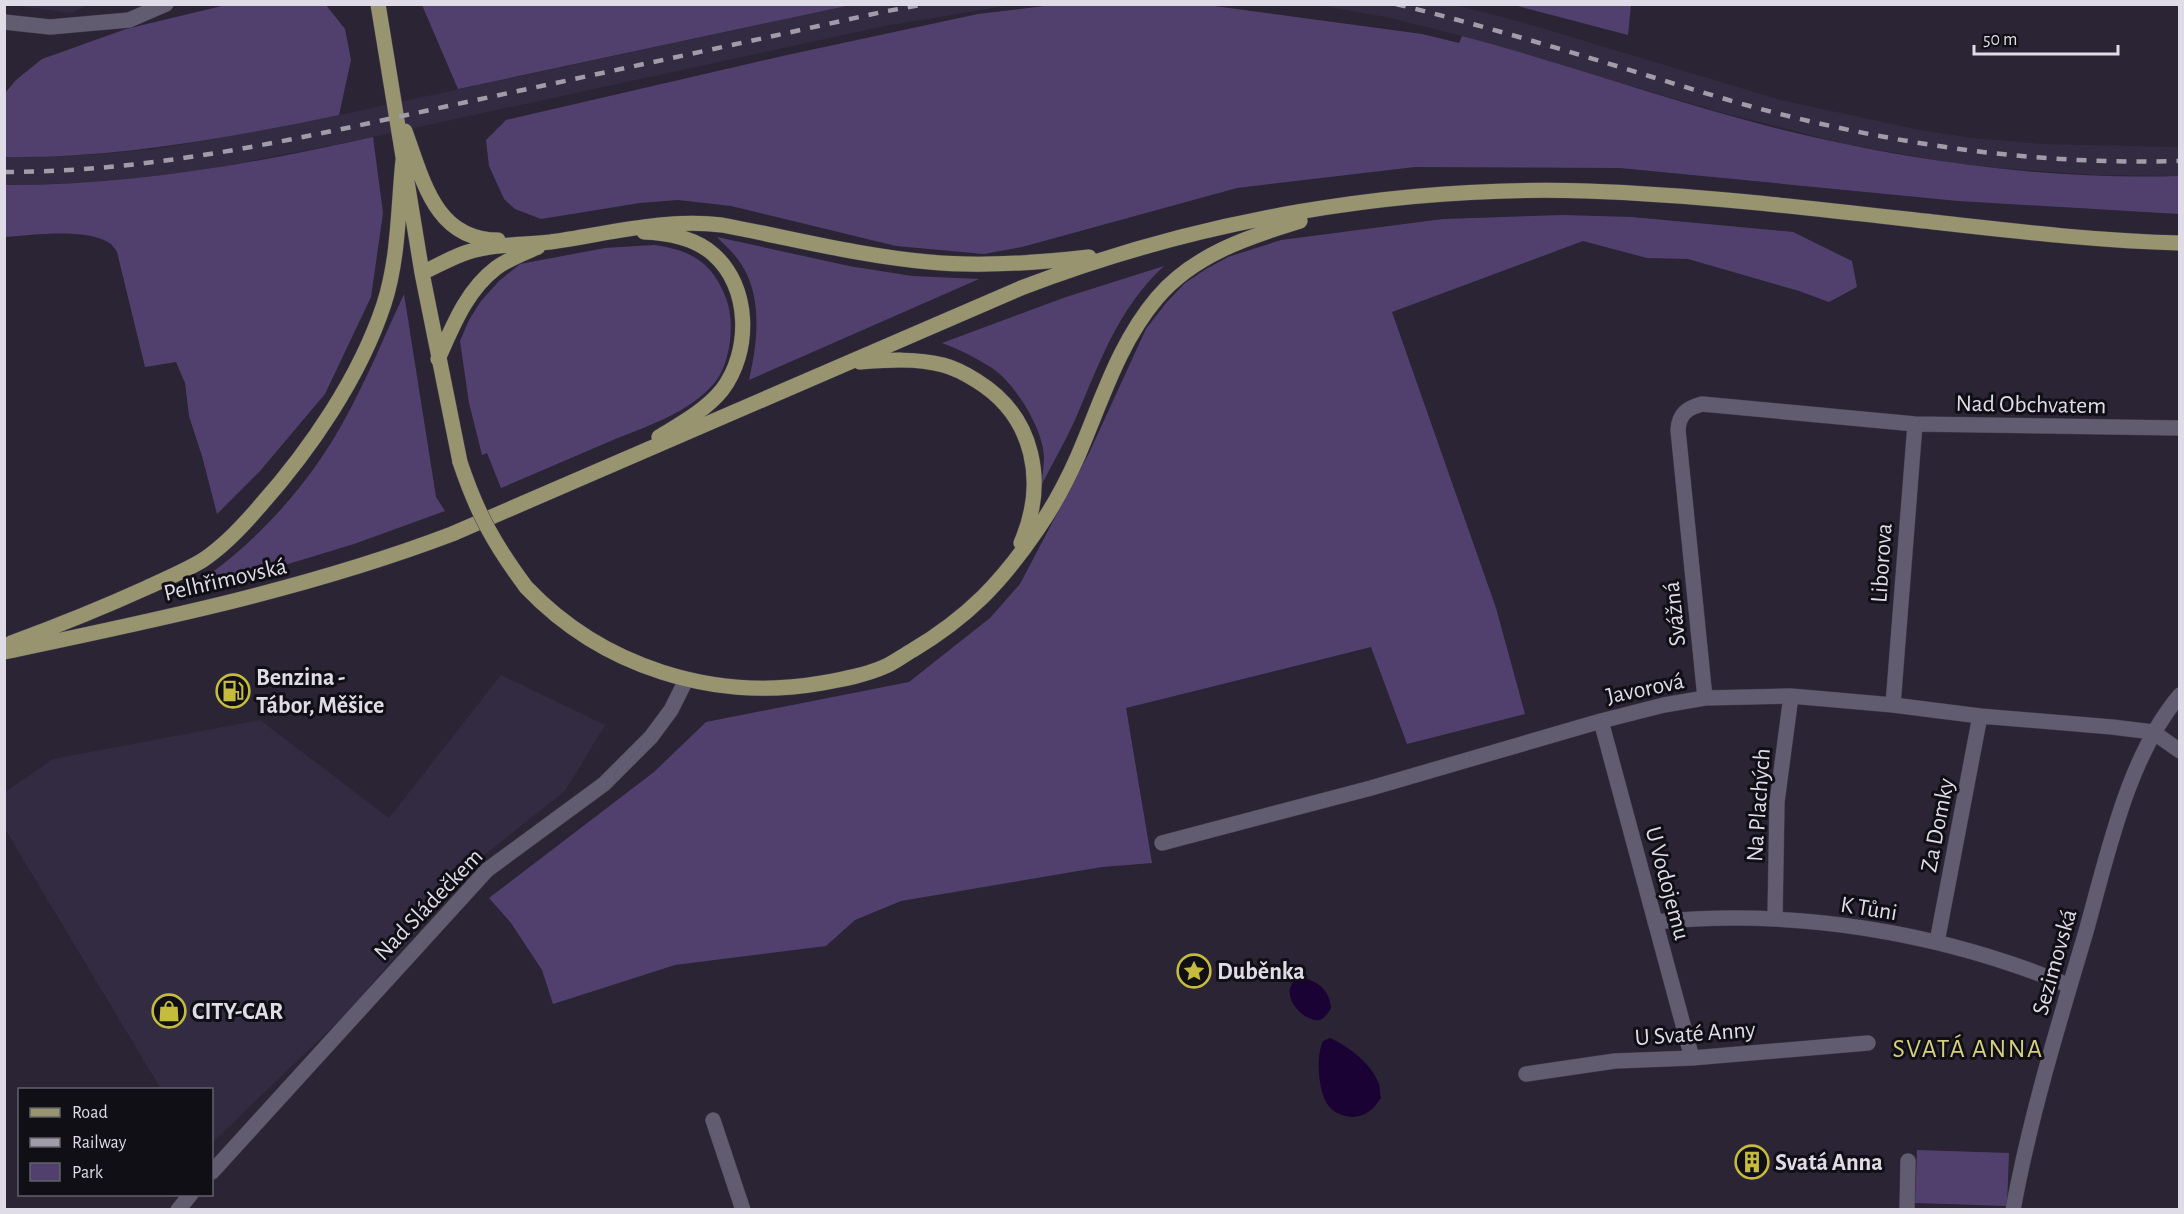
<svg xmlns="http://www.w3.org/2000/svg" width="2184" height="1214" viewBox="0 0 2184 1214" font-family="'Alegreya Sans',sans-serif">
<rect width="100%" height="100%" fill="#2a2435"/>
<path fill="#332b42" d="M 5,4 L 88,4 L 88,5 L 71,13 Z
M 851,5 L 1012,5 L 885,26 L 340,144 L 203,170 L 149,178 L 88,183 L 5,185 L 5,157 L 86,155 L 146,150 L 198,142 L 339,115 Z
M 1317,5 L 1456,5 L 1518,21 L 1781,100 L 1915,129 L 1972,138 L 2042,144 L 2179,147 L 2179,176 L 2095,175 L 1969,166 L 1845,144 L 1716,111 L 1462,36 L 1386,17 Z
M 501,675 L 605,725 L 565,791 L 478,860 L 345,1015 L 212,1143 L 212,1090 L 161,1089 L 5,829 L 5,792 L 53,759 L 260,720 L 389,818 Z"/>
<path fill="#51406e" d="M 230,4 L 326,5 L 345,29 L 351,60 L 339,115 C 228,138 118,158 5,157 L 5,93 L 16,80 L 42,59 L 126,29 Z
M 1061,4 L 1207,5 L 1422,34 L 1459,43 L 1462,36 C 1567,64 1670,101 1775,128 C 1908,161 2043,180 2179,176 L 2179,214 L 1958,201 L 1620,168 L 1415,167 L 1237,188 L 1022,247 L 984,254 L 896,246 L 731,206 L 678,200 L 640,203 L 541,219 L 515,209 L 504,199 L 489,166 L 486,140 L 506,120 L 787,55 L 978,14 Z
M 422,5 L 851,5 L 458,89 Z
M 1514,5 L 1631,5 L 1628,35 Z
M 373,137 L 383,213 L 371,297 L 325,394 L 260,471 L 217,514 L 202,456 L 189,416 L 185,383 L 176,362 L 145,367 L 117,252 C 114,248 112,244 108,242 C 84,228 32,235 5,237 L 5,185 C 129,186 252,164 373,137 Z
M 1562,215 L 1632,217 L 1793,232 L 1852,261 L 1857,287 L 1829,302 L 1799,291 L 1688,259 L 1647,258 L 1583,241 L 1392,312 L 1496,608 L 1525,714 L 1407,744 L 1371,647 L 1126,708 L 1152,863 L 1102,867 L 901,901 L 855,920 L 826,946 L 675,965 L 553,1004 L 542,970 L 511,923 L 489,898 L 654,772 L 706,722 L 909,682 L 990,618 L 1020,584 L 1089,453 L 1146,329 L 1166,303 L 1185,283 L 1206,269 L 1228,257 L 1281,240 L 1443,219 Z
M 717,237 L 849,266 L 912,276 L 979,279 L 749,380 C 758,341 764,291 736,257 C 731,250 723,244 717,237 Z
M 654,245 C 691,250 712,262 726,298 C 735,321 731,361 716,381 C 690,414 643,427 606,443 C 571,458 536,473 501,488 L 487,453 L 482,455 L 469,403 L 460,341 L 469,320 L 481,301 L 499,281 L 520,264 L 605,248 Z
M 1164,266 C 1117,310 1100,362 1075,420 C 1065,442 1052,464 1041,486 C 1042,477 1044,467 1044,458 C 1044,430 1015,383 992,368 C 976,358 959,349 942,343 L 1066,297 Z
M 404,294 L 436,497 L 445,511 L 354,544 L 288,564 L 186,590 C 249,551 305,490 341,426 C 365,384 384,337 404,294 Z
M 1917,1150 L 2009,1153 L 2007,1206 L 1915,1203 Z"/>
<path fill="#1b0235" d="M 1299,977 C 1316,980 1330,989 1331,1008 C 1329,1011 1326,1017 1322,1019 C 1308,1027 1273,994 1299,977 Z
M 1330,1038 C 1348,1046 1372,1064 1379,1084 C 1380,1088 1380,1094 1381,1098 C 1377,1103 1374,1109 1368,1112 C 1354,1122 1332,1116 1325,1100 C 1318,1084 1316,1056 1323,1041 Z"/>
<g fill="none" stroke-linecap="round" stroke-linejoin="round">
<g stroke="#433f4d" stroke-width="16">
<path id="minor" d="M 4,22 L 50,27 L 129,20 L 166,4
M 1705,698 L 1678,430 C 1679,414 1687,408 1702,404 L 1915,424 L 2180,428
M 1893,705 L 1915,424
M 1601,721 L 1692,1058
M 1162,843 L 1371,788 L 1601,721 L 1664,705 L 1705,698 L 1791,696 L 1893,705 L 1980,716 L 2112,727 L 2153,732 L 2180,751
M 1775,918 L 1777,802 L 1791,696
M 1655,922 C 1794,908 1941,932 2070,986
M 1937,942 L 1980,716
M 1526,1074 L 1615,1061 L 1692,1058 L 1868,1043
M 713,1120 L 743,1210
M 212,1172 L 487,870 L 604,784 L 651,737 L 671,710 L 686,680
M 178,1210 L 191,1194
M 1907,1210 L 1908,1161
M 2013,1210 C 2030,1117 2058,1026 2085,935 C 2107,858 2127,757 2180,695"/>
</g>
<g stroke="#433f4d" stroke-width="16">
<path id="major" d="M 378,4 L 422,273 L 460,462
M 405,131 C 423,180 435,240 498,240
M 644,232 C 668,233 695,238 713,254 C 751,287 751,352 722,390 C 706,410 680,424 659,437
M 422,273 C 437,266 452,257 468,252 C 494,244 523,245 550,242 C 607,234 664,218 722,225 C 791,238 860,256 929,262 C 982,267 1037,263 1089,257
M 438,359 C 453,326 466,291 496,268 C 508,259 524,253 538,247
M 860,362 C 888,360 916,358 943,365 C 955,368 966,374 977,381 C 1035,417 1047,483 1021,543
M 526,587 C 602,667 714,702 822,683 C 844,679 866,675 886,666 C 895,662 904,655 913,650 C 968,617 1001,583 1037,530 C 1053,507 1066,483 1077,458 C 1101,403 1118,344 1157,298 C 1193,255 1248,237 1300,221
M 11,643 C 57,626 102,608 146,588 C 165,579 185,571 203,560 C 224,546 242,527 259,507 C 310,450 360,377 384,304 C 399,258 398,207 403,160
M 4,652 C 156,620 307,589 452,534 L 1021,288 C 1198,220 1397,185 1587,191 C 1702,195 1818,209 1933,222 C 2015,231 2097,241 2180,243"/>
</g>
<use href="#minor" stroke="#625c70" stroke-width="15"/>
<use href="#major" stroke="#999470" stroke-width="15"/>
<path stroke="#a09ca9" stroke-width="4.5" stroke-dasharray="10 10" stroke-linecap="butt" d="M 1396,4 C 1481,25 1565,50 1649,76 C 1692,89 1736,103 1780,114 C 1911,147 2044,165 2180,161
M 4,172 C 156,172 301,138 448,106 C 593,75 738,44 882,12 L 926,4"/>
<g stroke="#433f4d" stroke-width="16" stroke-linecap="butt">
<path id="major-bridge" d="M 460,462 C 477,513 494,544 526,587"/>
</g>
<use href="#major-bridge" stroke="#999470" stroke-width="15"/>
</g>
<defs>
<g id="fuel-ring" transform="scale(1.725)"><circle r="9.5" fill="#110f16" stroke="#c5bc3d" stroke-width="1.5"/><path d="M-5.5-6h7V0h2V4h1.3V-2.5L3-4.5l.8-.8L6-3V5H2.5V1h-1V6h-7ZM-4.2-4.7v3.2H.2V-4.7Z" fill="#c5bc3d"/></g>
<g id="sight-ring" transform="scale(1.725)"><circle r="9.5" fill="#110f16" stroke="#c5bc3d" stroke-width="1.5"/><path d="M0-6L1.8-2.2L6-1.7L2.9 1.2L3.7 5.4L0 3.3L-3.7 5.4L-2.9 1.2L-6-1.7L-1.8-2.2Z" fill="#c5bc3d"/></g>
<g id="shop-ring" transform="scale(1.725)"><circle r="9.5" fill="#110f16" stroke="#c5bc3d" stroke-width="1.5"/><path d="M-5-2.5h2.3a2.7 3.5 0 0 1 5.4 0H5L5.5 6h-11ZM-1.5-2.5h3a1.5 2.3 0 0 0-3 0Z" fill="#c5bc3d"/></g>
<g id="building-ring" transform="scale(1.725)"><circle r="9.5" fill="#110f16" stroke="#c5bc3d" stroke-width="1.5"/><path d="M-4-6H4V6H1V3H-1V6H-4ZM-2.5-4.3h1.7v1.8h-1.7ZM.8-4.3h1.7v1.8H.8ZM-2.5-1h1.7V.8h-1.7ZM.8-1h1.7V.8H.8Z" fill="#c5bc3d"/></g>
</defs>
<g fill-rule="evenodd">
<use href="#fuel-ring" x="233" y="691"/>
<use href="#sight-ring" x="1194" y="971"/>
<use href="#shop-ring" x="169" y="1011"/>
<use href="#building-ring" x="1752" y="1162"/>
</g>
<g text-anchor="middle" stroke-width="6" stroke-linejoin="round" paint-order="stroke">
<g font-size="24" fill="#dfdce7" stroke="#110f16">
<text transform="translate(2031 404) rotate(1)" y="8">Nad Obchvatem</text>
<text transform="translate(1881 563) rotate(-86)" y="8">Liborova</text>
<text transform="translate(225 579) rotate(-13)" y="8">Pelhřimovská</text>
<text transform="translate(1674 614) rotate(-96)" y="8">Svážná</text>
<text transform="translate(1645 688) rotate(-12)" y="8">Javorová</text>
<text transform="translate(1758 805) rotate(-86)" y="8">Na Plachých</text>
<text transform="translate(1937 825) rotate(-79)" y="8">Za Domky</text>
<text transform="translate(1668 883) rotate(75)" y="8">U Vodojemu</text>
<text transform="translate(428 904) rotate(-46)" y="8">Nad Sládečkem</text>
<text transform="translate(1869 908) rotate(9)" y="8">K Tůni</text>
<text transform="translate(2054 962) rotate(-74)" y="8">Sezimovská</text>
<text transform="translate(1695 1033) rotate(-4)" y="8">U Svaté Anny</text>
</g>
<g font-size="24" font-weight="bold" fill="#dfdce7" stroke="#110f16" text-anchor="start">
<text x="256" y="685">Benzina -<tspan x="256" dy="28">Tábor, Měšice</tspan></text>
<text x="1217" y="979">Duběnka</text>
<text x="192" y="1019">CITY-CAR</text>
<text x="1775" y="1170">Svatá Anna</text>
</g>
<g font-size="26" letter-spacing="1.5" fill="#d4cf81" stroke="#110f16">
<text x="1968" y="1057">SVATÁ ANNA</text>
</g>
</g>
<rect width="2184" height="1214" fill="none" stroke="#dfdce7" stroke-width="12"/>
<rect x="18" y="1088" width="195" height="108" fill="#110f16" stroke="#63616a" stroke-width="1.5"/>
<rect x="30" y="1108" width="30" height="9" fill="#999470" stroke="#63616a" stroke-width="1.5"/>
<text x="72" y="1118" font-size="18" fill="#dfdce7">Road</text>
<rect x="30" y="1138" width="30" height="9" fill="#a09ca9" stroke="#63616a" stroke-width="1.5"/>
<text x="72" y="1148" font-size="18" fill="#dfdce7">Railway</text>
<rect x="30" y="1163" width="30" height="18" fill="#51406e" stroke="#63616a" stroke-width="1.5"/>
<text x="72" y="1178" font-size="18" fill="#dfdce7">Park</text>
<path d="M1974 45v9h144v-9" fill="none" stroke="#dfdce7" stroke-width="3"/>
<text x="1983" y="45" font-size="18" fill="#dfdce7" stroke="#110f16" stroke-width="4.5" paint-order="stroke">50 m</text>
</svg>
